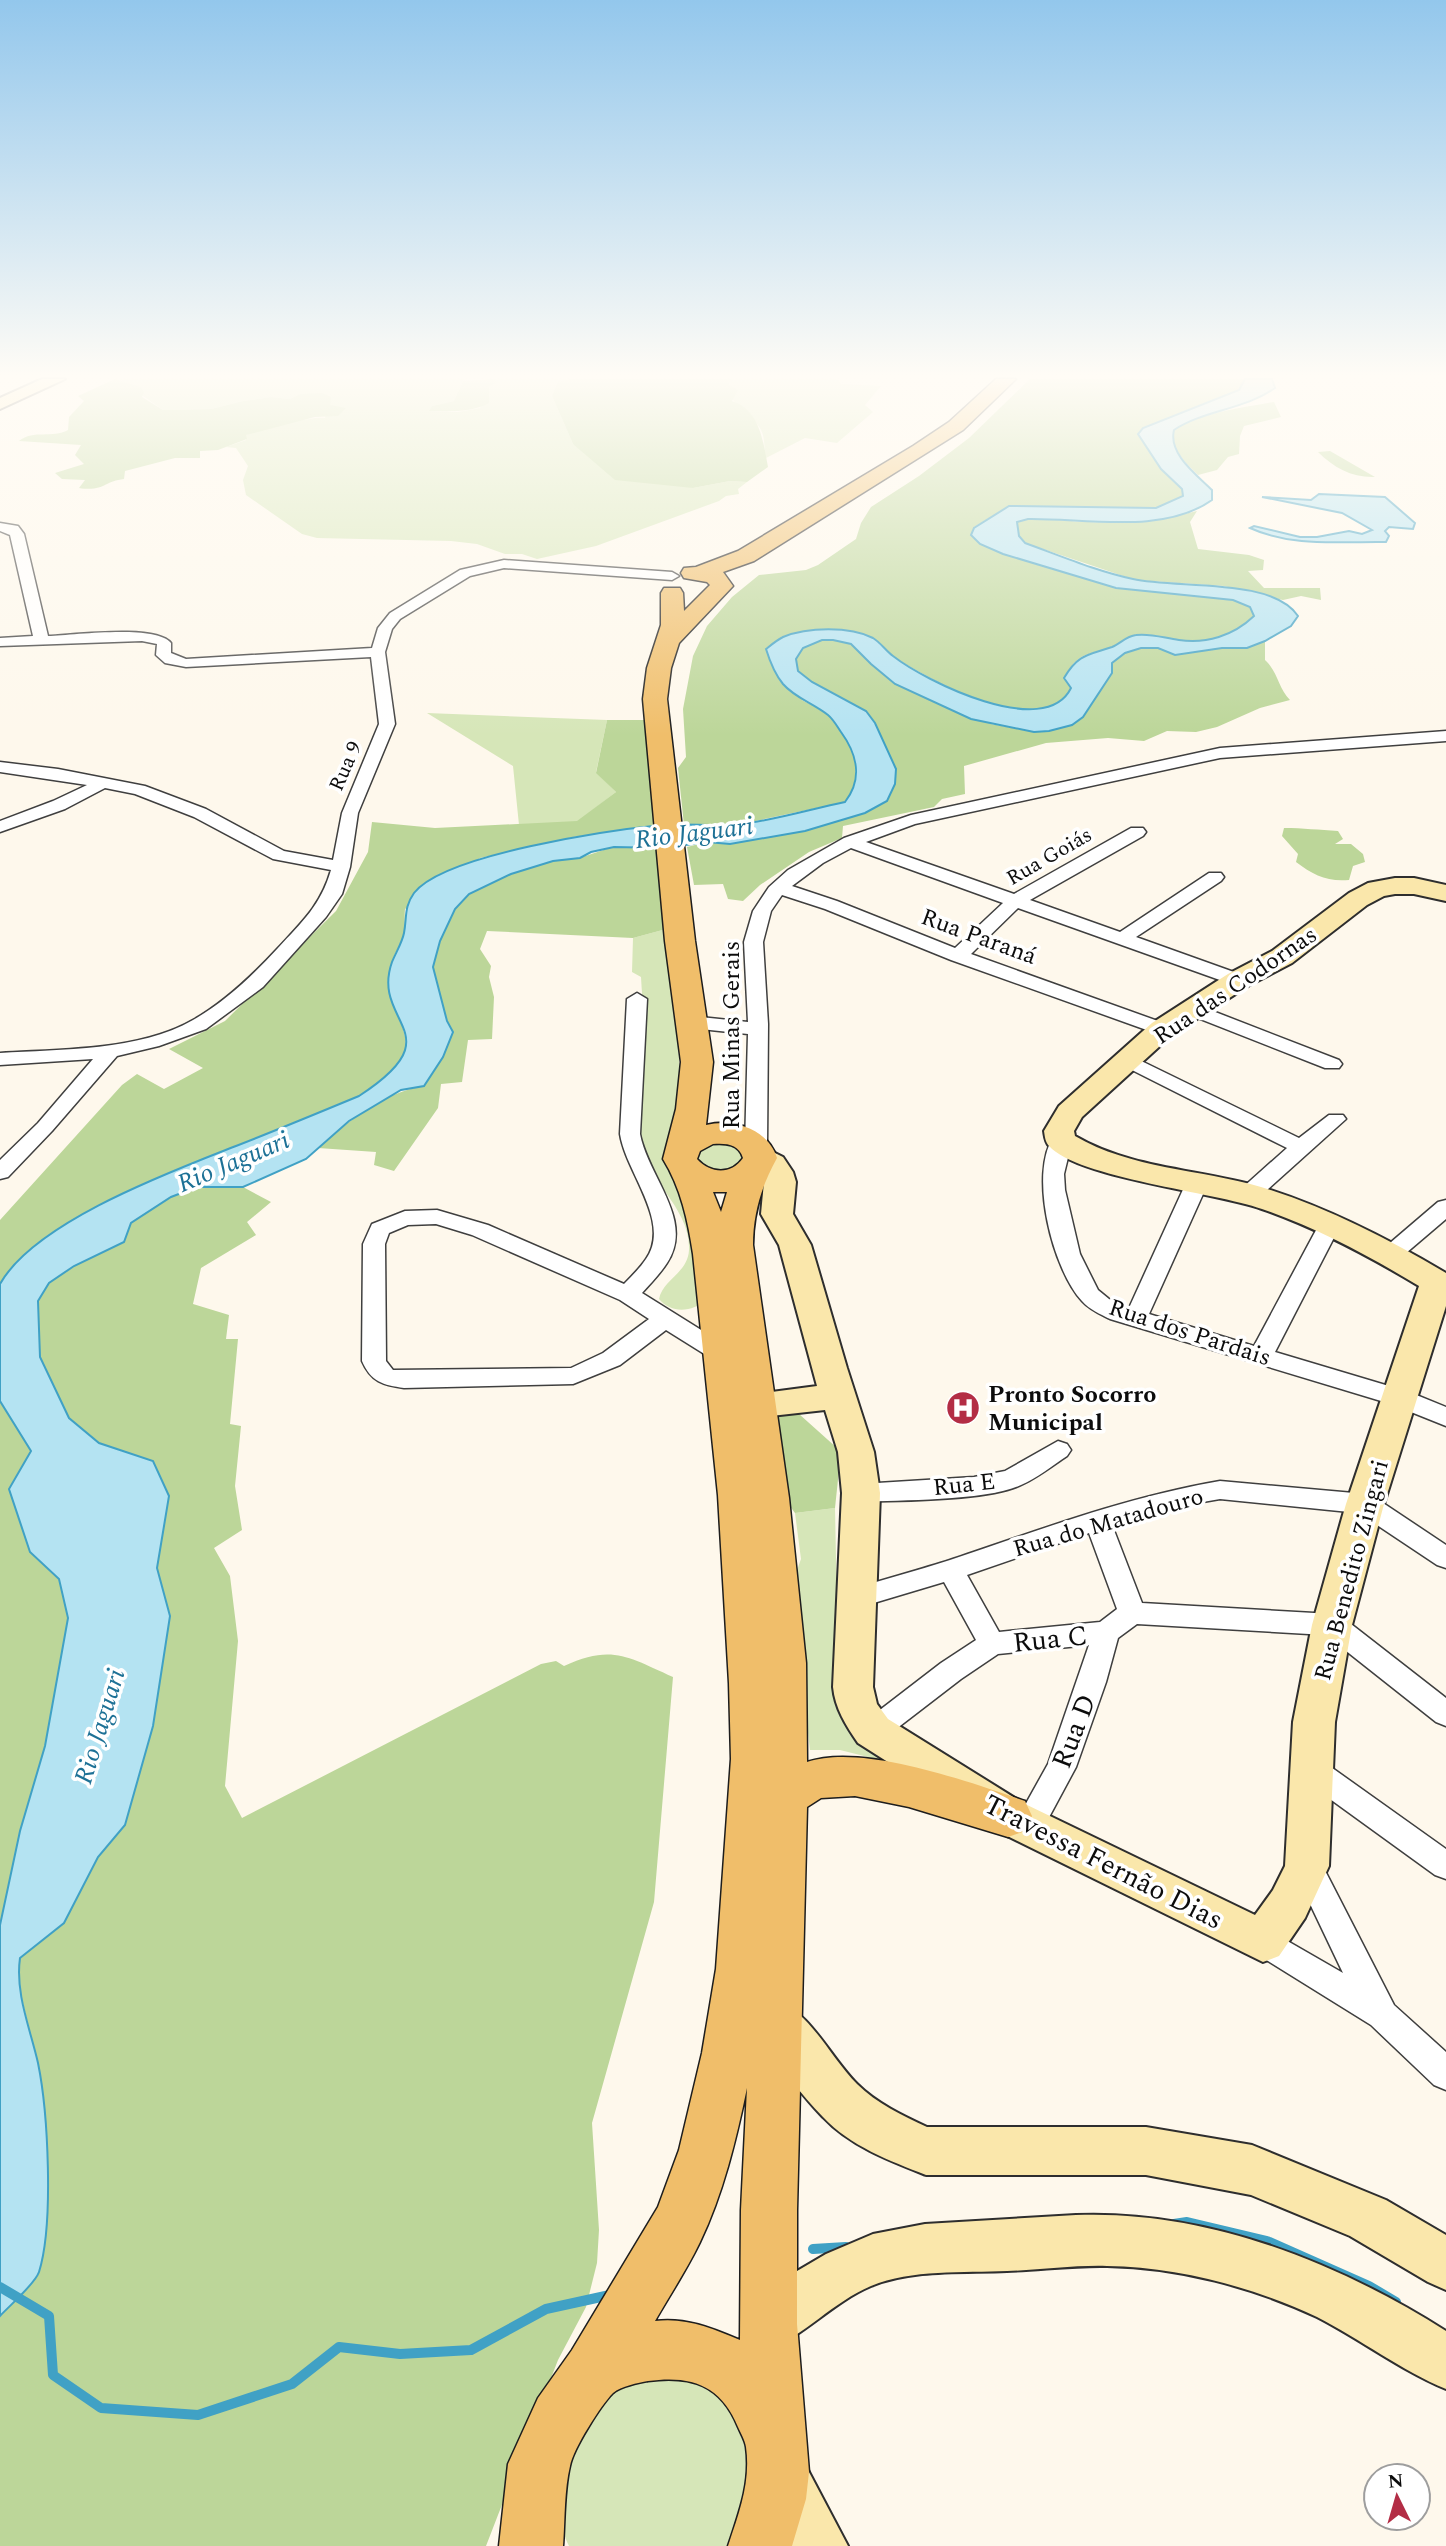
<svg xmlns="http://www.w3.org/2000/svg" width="1446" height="2546" viewBox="0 0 1446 2546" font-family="Spectral,serif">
<rect width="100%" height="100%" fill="#fef8ec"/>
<path fill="#d6e6b8" d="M 119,379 L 468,379 L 463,381 L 454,401 L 432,406 L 430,411 L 458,412 L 480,408 L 489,387 L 497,382 L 494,379 L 574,379 L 558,381 L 552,396 L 573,444 L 693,488 L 730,481 L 747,482 L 738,489 L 739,494 L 726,496 L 719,501 L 596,546 L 537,559 L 522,554 L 505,554 L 477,544 L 451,541 L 317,538 L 302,534 L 246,495 L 243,480 L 248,466 L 236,448 L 226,447 L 246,440 L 246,435 C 259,429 312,416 325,418 L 329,402 L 300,394 L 290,399 L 271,397 L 243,401 L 211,409 L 163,410 Z
M 731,379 L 838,379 L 841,384 L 881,386 L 865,405 L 873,412 L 837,443 L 805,438 L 766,458 C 764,449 765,437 761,430 C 752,411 722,405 731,379 Z
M 427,713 L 607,720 L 596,772 L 616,792 L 577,822 L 519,825 L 513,766 Z
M 670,928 L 682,1101 L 664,1152 L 666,1167 L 700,1215 L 706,1300 C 693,1312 671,1314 659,1299 C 663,1279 688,1273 689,1250 C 691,1207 644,1180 640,1138 C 638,1109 643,1077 645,1047 C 646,1024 642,1000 641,977 L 632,972 L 633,938 Z
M 714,1141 L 736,1145 L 743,1154 L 740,1164 C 721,1173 712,1171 695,1160 L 696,1150 Z
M 835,1508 L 839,1711 C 851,1738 859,1746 884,1761 L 840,1750 L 810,1750 L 791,1587 L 801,1559 L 795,1513 Z
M 664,2370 L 719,2392 L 741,2426 L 751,2466 L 748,2509 L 730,2546 L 569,2546 C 541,2492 575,2413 623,2381 C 634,2374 652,2373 664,2370 Z"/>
<path fill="#bcd699" d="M 115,379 L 140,387 L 144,392 L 142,397 L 163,410 L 211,409 L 243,401 L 271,397 L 290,399 L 300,394 L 322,393 L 331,397 L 330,405 L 346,408 L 338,416 L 315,417 L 246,435 L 247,439 L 218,450 L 200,451 L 200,458 L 175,458 L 125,471 L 124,479 C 104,481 104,492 79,488 L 85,480 L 62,479 L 55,473 L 84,464 L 75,455 L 81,445 L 19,441 C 34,429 52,439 68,430 L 69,417 L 84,401 L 78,396 Z
M 494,379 L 497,382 L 489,387 L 489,403 C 471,413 449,411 429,411 L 432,406 L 454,401 L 463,381 Z
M 574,379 L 731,379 L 729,385 L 738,390 L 732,401 C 760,410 763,441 768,467 L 747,482 L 730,481 L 693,488 L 615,480 L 573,444 L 552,396 L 558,381 Z
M 1030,379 L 1245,379 L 1239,390 L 1144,428 L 1138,433 L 1161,469 L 1182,489 L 1183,496 L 1156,508 L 1009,506 L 974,527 L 1116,588 L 1233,600 L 1250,607 L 1254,617 C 1233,635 1206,644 1179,640 C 1164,638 1151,633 1136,635 C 1126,636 1120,644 1112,647 C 1086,656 1079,651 1064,678 L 1071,688 C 1043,744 931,680 896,658 C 887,653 881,642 871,638 C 844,625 809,629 781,637 L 802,700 C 811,705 824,710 831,717 C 853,741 866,774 845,802 L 741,824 L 684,825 L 678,768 L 686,757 L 683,709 L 693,656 L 707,626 L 732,597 L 759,575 L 806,570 L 818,565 L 856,539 L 861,523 L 871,507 L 919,476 L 969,438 Z
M 1274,402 L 1281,417 L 1244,426 L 1240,436 L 1239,454 L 1228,457 L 1217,470 L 1198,475 C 1186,463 1169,448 1174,430 C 1202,412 1242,408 1274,402 Z
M 1330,451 L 1375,477 C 1353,478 1334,468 1318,452 Z
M 1197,511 L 1190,522 L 1198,549 L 1249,555 L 1264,560 L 1263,570 L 1248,571 L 1264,588 L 1320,588 L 1321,600 L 1301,596 L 1283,600 L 1224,586 L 1135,580 L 1025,543 L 1019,536 L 1017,521 C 1041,515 1063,522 1088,522 C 1124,523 1162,520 1197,511 Z
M 822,640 L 833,640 L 851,644 L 871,664 L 991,724 L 1034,732 C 1056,717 1110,691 1112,663 L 1125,653 L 1141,648 L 1158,648 L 1175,655 L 1222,648 L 1247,648 L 1265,641 L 1265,660 C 1278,672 1278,688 1290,700 L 1260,708 L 1217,727 L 1196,732 L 1167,731 L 1144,741 L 1108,738 L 1046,743 L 964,766 L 965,794 L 942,799 L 934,807 L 843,826 L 842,838 L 809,852 L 760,885 L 743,901 L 728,899 L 723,884 L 694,885 L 687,847 L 707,842 L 730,844 L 805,831 L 865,813 L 896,769 L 866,711 L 812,682 L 798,671 L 796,659 L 803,648 Z
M 607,720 L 647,720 L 661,825 L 573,837 L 480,858 L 405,909 C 404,918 406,928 403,936 C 400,946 392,956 391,967 C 387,1037 443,1041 359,1096 C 318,1113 277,1130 236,1146 C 170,1172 35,1222 0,1284 L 0,1220 L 122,1085 L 137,1074 L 164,1089 L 203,1068 L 169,1049 L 225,1021 L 336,911 L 368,852 L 372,822 L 435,828 L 577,821 L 616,792 L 596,773 Z
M 1284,828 C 1303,828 1319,830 1338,831 L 1343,839 L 1335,844 L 1351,844 L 1363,854 L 1365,862 L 1353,866 L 1349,880 C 1327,882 1313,875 1296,862 L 1298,854 L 1282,836 Z
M 614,847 L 664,848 L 670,928 L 633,938 L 487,931 L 480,949 L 491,966 L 489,977 L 494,997 L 492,1039 L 468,1040 L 462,1082 L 441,1084 L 438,1108 L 394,1171 L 374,1165 L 376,1152 L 318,1148 C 349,1121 382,1093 424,1086 L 453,1032 C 445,1019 432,979 434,964 C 437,942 451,906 470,893 C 494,878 525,868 551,861 C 560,859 569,860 578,858 C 590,855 602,850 614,847 Z
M 197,1187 L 243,1187 L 271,1202 L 247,1222 L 256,1235 L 201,1268 L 193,1304 L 229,1315 L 226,1339 L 238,1339 L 230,1424 L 241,1426 L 235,1486 L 242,1530 L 214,1548 L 230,1576 L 238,1641 L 225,1786 L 242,1818 L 541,1664 L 556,1661 L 564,1666 C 612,1644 628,1657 673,1677 L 654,1902 L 592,2123 L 599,2230 L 597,2263 L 586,2307 L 558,2360 L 486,2546 L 0,2546 L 0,2317 L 39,2274 L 45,2125 L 38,2066 L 17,1978 L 20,1958 L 64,1923 L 98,1857 L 125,1825 L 170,1616 L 157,1568 L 169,1496 L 153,1461 L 99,1443 L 69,1419 L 40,1358 L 38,1301 L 49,1283 L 131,1223 L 171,1197 Z
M 0,1401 L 31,1451 L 9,1489 L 30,1552 L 59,1578 L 68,1618 L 45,1746 L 20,1831 L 0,1925 Z
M 789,1405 L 837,1448 L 839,1470 L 835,1508 L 795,1513 L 789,1505 L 769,1406 Z"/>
<path fill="#b4e3f2" stroke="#40a1c5" stroke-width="2" d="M 1245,379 L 1272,379 L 1275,388 C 1244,410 1204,410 1174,430 C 1168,454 1197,475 1212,490 L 1212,500 C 1163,535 1084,518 1028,519 L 1017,522 L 1019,536 L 1025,543 C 1061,556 1096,571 1133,579 C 1176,589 1272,577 1298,616 L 1291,626 L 1265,641 L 1247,648 L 1222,648 L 1175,655 L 1158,648 L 1141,648 L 1125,653 L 1112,663 L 1112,673 L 1083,717 L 1072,725 L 1049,731 L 1034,732 L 971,719 L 895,684 L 871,664 L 851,644 L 833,640 L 822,640 L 803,648 L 796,659 L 798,671 L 812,682 L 866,711 L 875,723 L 896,769 L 895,784 L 887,801 L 865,813 L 805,831 L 730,844 L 707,842 L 664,848 L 614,847 L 591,852 L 580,858 L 553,861 L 511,874 L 469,894 L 455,909 L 440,941 L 433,967 L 447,1021 L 453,1032 L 443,1057 L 424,1086 L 401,1090 L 349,1121 L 306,1159 L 243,1187 L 197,1187 L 171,1197 L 131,1223 L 124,1242 L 74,1266 L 49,1283 L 38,1301 L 40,1357 L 69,1418 L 99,1443 L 153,1461 L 169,1496 L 157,1568 L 170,1616 L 153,1726 L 125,1825 L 98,1857 L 64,1923 L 20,1958 C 15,1993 30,2028 38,2063 C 48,2112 54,2224 39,2272 C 35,2284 9,2306 0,2316 L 0,1925 L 20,1831 L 45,1746 L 68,1618 L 59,1579 L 30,1552 L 9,1489 L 31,1451 L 0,1401 L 0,1284 C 35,1222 170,1172 236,1146 C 277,1130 318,1113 359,1096 C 456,1033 370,1024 392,962 C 396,952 402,943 404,933 C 407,917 404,907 414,893 C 444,854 611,830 662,825 C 688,823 715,827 741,824 C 776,820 811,809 845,802 C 863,779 857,754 841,732 C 837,726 833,719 828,715 C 813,703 795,698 783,684 C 774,673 770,662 766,649 C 771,645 777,640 783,637 C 807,627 850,626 873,638 C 880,642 886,651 893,656 C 925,681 1045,741 1071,688 L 1064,678 C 1078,654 1088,655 1112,647 C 1120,644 1126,636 1136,635 C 1151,633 1164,638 1179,640 C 1206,644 1233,636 1254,616 L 1250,607 L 1233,600 L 1116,588 L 1003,554 L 980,544 L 971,535 L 974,528 L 1009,506 L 1156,508 L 1183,496 L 1182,489 L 1161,469 L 1138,434 L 1143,428 L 1239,390 Z
M 1319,494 L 1385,497 L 1415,523 L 1413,529 L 1389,527 L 1385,531 L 1389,536 L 1386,542 C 1340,541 1294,548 1250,528 L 1254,526 L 1300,537 L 1317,537 L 1349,531 L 1362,534 L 1372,530 L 1342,513 L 1262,497 L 1311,500 Z"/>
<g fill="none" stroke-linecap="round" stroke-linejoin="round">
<path stroke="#40a1c5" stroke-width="10" d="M 1174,2224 L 1187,2222 L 1267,2241 L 1369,2286 L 1396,2302
M 813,2249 L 846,2247
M 0,2287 L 49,2316 L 53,2375 L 101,2408 L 198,2415 L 292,2384 L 339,2347 L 400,2354 L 471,2350 L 546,2309 L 610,2295"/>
<g stroke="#3f3f3f" stroke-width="3">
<path id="street" d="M 0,523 L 18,526 L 24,534 L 48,636 C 74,635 156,624 171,643 L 171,653 L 186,659 L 372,648 L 378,628 L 390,613 L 460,570 L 504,560 L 672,572 L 679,576 L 672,580 L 504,568 L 470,576 L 400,619 L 392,629 L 385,652 L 395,724 L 358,813 L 350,867 L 342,894 L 326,917 L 263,987 L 206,1029 L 159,1046 L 117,1056 L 52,1131 L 8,1177 L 0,1179 L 0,1160 L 38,1123 L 93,1059 L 0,1065 L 0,1053 C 61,1049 139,1051 193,1020 C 225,1002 253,975 278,948 C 302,922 321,905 331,870 L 273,859 L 194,817 L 135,794 L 105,788 L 65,809 L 0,832 L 0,821 L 53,801 L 87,785 L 0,772 L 0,762 L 58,769 L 145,786 L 206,809 L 284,851 L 333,860 L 342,813 L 379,724 L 371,657 L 186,667 L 165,663 L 156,655 L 157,644 L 142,641 L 0,646 L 0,638 L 33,636 L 10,535 L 0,531 Z
M 1446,731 L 1446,741 L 1220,758 L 915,824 L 866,842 L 1014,894 L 1131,828 L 1143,828 L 1146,832 L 1143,836 L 1030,900 L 1120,932 L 1209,873 L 1221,873 L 1224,877 L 1221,881 L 1136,937 L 1245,976 L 1247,980 L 1245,984 L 1231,984 L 1018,908 L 971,954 L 1169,1025 L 1172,1029 L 1169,1033 L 1155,1033 L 951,960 L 825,909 L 782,895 L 771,911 L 763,942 L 768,1024 L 767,1146 L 763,1151 L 749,1151 L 745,1146 L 748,1034 L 691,1028 L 681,1022 L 691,1016 L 748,1022 L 744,942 L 753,911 L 769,887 L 788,870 L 844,838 L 911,815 L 1220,748 ZM 851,848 L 1003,903 L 955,948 L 837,901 L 792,886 L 823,863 Z
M 637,993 L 647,999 L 640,1134 C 648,1177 695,1220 667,1263 C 660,1274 650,1284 642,1293 L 730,1348 L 734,1354 L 730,1360 L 722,1362 L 714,1360 L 666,1330 L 620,1365 L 573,1384 L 404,1388 C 383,1385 371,1382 362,1361 L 363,1244 L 372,1224 L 405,1211 L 437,1210 L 488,1225 L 624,1284 C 632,1276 640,1268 646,1259 C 672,1222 626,1173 620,1134 L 627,999 ZM 436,1224 L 472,1235 L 620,1300 L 649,1319 L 603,1353 L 571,1368 L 393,1370 L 386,1361 L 385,1244 L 389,1233 L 408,1225 Z
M 1192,1003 L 1339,1060 L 1342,1064 L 1339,1068 L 1325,1068 L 1185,1013 L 1182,1009 Z
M 1129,1055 L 1299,1138 L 1329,1115 L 1343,1115 L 1346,1119 L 1257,1199 L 1241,1199 L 1238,1194 L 1241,1189 L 1287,1148 L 1122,1065 L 1119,1061 L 1122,1057 Z
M 1061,1135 L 1068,1136 L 1072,1141 L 1064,1174 L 1065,1190 L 1080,1254 L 1098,1290 L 1109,1299 L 1129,1308 L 1186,1183 L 1189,1178 L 1205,1178 L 1208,1183 L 1149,1314 L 1254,1346 L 1322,1219 L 1338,1219 L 1341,1224 L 1275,1352 L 1409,1392 L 1446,1407 L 1446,1426 L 1391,1404 L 1110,1319 C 1100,1314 1090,1310 1082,1301 C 1053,1270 1028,1174 1054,1136 Z
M 1446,1200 L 1446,1219 L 1399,1259 L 1391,1261 L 1383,1259 L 1380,1254 L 1383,1249 L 1438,1202 Z
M 1058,1441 L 1067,1444 L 1071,1450 L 1067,1456 C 1052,1466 1037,1478 1021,1485 C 988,1501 901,1500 861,1502 L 852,1500 L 848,1493 L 852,1486 L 861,1484 L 974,1477 L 1005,1471 Z
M 1220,1481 L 1365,1494 L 1374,1497 L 1446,1545 L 1446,1568 L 1437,1565 L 1359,1513 L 1220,1499 L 1180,1506 L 1112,1525 L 1142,1603 L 1332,1614 L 1342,1617 L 1446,1698 L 1446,1726 L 1436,1722 L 1326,1635 L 1137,1624 L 1118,1638 L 1106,1682 L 1076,1767 L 1040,1834 L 1029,1838 L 1018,1834 L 1014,1825 L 1048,1764 L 1089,1645 L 998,1654 L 961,1679 L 883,1739 L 873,1743 L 863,1739 L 859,1731 L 863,1723 L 941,1663 L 976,1640 L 944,1582 L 857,1608 L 847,1605 L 844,1598 L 847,1591 C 881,1580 916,1571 950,1560 C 1039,1530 1127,1497 1220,1481 ZM 1089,1533 L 1117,1609 L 1100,1622 L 999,1632 L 967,1575 Z
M 1311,1757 L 1321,1760 L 1446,1849 L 1446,1879 L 1435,1875 L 1301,1778 L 1296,1769 L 1301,1760 Z
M 1307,1853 L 1318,1857 L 1394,2005 L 1446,2052 L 1446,2090 L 1434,2085 L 1371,2025 L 1252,1951 L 1247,1941 L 1252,1931 L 1263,1927 L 1343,1973 L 1292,1866 L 1296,1857 Z"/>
</g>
<g stroke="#2e2e2e" stroke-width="4">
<path id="secondary" d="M 42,379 L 65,379 L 0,409 L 0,398 Z
M 1395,878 L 1414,878 L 1446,885 L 1446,901 L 1414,894 L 1395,894 L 1384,896 L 1367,905 L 1292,963 L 1248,986 L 1172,1035 L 1082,1117 L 1074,1131 L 1075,1136 C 1131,1169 1200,1169 1261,1187 C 1326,1207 1387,1238 1446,1273 L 1446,1306 L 1384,1504 L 1352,1625 L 1335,1722 L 1329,1866 L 1305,1918 L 1279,1956 L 1263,1962 L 993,1829 L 858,1743 C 846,1726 835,1708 833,1687 L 842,1493 L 838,1452 L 825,1410 L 754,1418 L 741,1414 L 736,1405 L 741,1396 L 817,1386 L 779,1245 L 761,1214 L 764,1182 L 761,1172 L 749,1165 L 744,1158 L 749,1151 L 760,1148 L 771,1151 L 783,1157 L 793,1172 L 796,1182 L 793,1214 L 811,1245 L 847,1368 L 874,1452 L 880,1493 L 873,1687 L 877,1704 L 888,1719 L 1023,1803 L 1255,1915 L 1273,1890 L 1285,1866 L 1293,1722 L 1312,1625 L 1346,1504 L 1419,1286 C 1369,1256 1317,1228 1262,1209 C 1214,1192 1078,1178 1049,1146 C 1045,1141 1045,1137 1044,1131 L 1059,1106 L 1152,1023 L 1228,974 L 1272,951 L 1349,893 L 1368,883 Z
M 775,1999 C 811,2013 830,2057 857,2084 C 876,2103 903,2116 927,2127 L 1146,2127 L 1252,2145 L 1386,2200 L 1446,2235 L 1446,2290 L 1428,2282 L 1350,2236 L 1251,2195 L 1146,2175 L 926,2175 C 890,2161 850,2146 823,2117 C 799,2093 779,2063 758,2037 L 751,2021 L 758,2005 Z
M 1076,2215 C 1207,2210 1337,2262 1446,2331 L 1446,2389 C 1402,2371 1360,2339 1317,2317 C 1253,2287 1178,2267 1107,2266 C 1074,2265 1040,2270 1007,2271 C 963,2273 912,2269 871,2286 C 833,2302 805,2335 768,2350 L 749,2343 L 742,2324 L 749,2305 L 792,2274 L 826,2254 L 873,2234 L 925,2224 Z
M 780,2447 L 800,2455 L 848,2546 L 788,2546 L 752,2475 L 760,2455 Z"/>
</g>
<g stroke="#1d1d1d" stroke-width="3">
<path id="primary" d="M 996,379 L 1016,379 L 963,430 L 754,561 L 723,572 L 733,586 L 679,643 L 671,668 L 667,699 L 695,941 L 713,1062 L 706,1125 C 734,1118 768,1129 777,1158 C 762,1185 753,1213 753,1245 L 789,1498 L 806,1663 L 807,1762 C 862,1743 970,1782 1025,1801 L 1032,1816 L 1025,1831 L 1008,1837 L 909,1807 L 855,1796 L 821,1798 L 807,1807 L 797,2210 L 797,2324 L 809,2472 L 806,2499 L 792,2546 L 728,2546 C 739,2513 751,2482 746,2447 C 745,2440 741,2434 738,2427 C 721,2385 691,2375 648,2381 C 638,2383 621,2386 613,2393 C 601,2405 573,2449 570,2466 C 564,2491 565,2520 563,2546 L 499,2546 L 508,2464 L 538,2398 L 572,2350 L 658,2207 L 679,2150 L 702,2053 L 716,1969 L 731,1759 L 729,1683 L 718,1495 L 693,1254 C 688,1221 681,1188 663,1159 L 676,1109 L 681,1062 L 665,941 L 643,699 L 647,668 L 661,625 L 661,593 L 664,588 L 680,588 L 683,593 L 684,611 L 710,585 L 707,582 L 684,578 L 681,573 L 684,568 L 696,567 L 738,551 L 913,446 L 949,422 ZM 713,1144 C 726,1143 739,1144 743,1158 C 731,1175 711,1174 697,1159 L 700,1151 ZM 713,1192 L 727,1192 L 721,1212 ZM 747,2088 L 741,2210 L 740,2340 C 712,2328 685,2317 655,2321 C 670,2295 687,2269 700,2242 C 723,2194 736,2140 747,2088 Z"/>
</g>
<use href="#street" fill="#fff" fill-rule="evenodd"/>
<use href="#secondary" fill="#fae7ab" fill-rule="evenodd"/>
<use href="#primary" fill="#f0be6a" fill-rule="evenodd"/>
</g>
<linearGradient id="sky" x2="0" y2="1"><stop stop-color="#93c7ec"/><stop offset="0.51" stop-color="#fffcf6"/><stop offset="1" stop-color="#fffcf6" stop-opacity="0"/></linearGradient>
<rect width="1446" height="736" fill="url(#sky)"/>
<defs>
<g id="hospital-disc" transform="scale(1.75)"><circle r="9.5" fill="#b32d45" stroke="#fff"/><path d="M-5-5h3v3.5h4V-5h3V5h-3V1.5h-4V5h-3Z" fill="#fff"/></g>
</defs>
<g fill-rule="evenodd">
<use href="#hospital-disc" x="963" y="1408"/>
</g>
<g text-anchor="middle" stroke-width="7" stroke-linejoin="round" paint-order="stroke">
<g font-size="21" fill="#0c0c0c" stroke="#fff">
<text transform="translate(345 766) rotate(-66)" y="7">Rua 9</text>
<text transform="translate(1049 856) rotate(-30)" y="7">Rua Goiás</text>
</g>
<g font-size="24" fill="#0c0c0c" stroke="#fff">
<text transform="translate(979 936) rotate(20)" y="8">Rua Paraná</text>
<text transform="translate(1235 985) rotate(-34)" y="8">Rua das Codornas</text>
<text transform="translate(731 1035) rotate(-90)" y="8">Rua Minas Gerais</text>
<text transform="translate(1190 1332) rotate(18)" y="8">Rua dos Pardais</text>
<text transform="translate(964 1484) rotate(-6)" y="8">Rua E</text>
<text transform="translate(1108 1522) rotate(-16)" y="8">Rua do Matadouro</text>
<text transform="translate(1351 1570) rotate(-75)" y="8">Rua Benedito Zingari</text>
</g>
<g font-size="24" font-weight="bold" fill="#0c0c0c" stroke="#fff" text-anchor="start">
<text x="988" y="1402">Pronto Socorro<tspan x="988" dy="28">Municipal</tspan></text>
</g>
<g font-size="26" font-style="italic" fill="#1d7196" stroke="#fff">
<text transform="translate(694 832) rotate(-7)" y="9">Rio Jaguari</text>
<text transform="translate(233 1161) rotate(-23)" y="9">Rio Jaguari</text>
<text transform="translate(99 1726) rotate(-73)" y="9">Rio Jaguari</text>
</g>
<g font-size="28" fill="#0c0c0c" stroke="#fff">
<text transform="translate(1050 1638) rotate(-6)" y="10">Rua C</text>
<text transform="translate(1073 1731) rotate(-69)" y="10">Rua D</text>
<text transform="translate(1104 1861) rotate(27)" y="10">Travessa Fernão Dias</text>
</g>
</g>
<g transform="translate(1397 2497) rotate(355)"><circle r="33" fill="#ffffff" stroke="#9e9e9e" stroke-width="2"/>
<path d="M0-5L12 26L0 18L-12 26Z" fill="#b32d45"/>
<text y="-10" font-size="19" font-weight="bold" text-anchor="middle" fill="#0c0c0c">N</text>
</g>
</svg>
